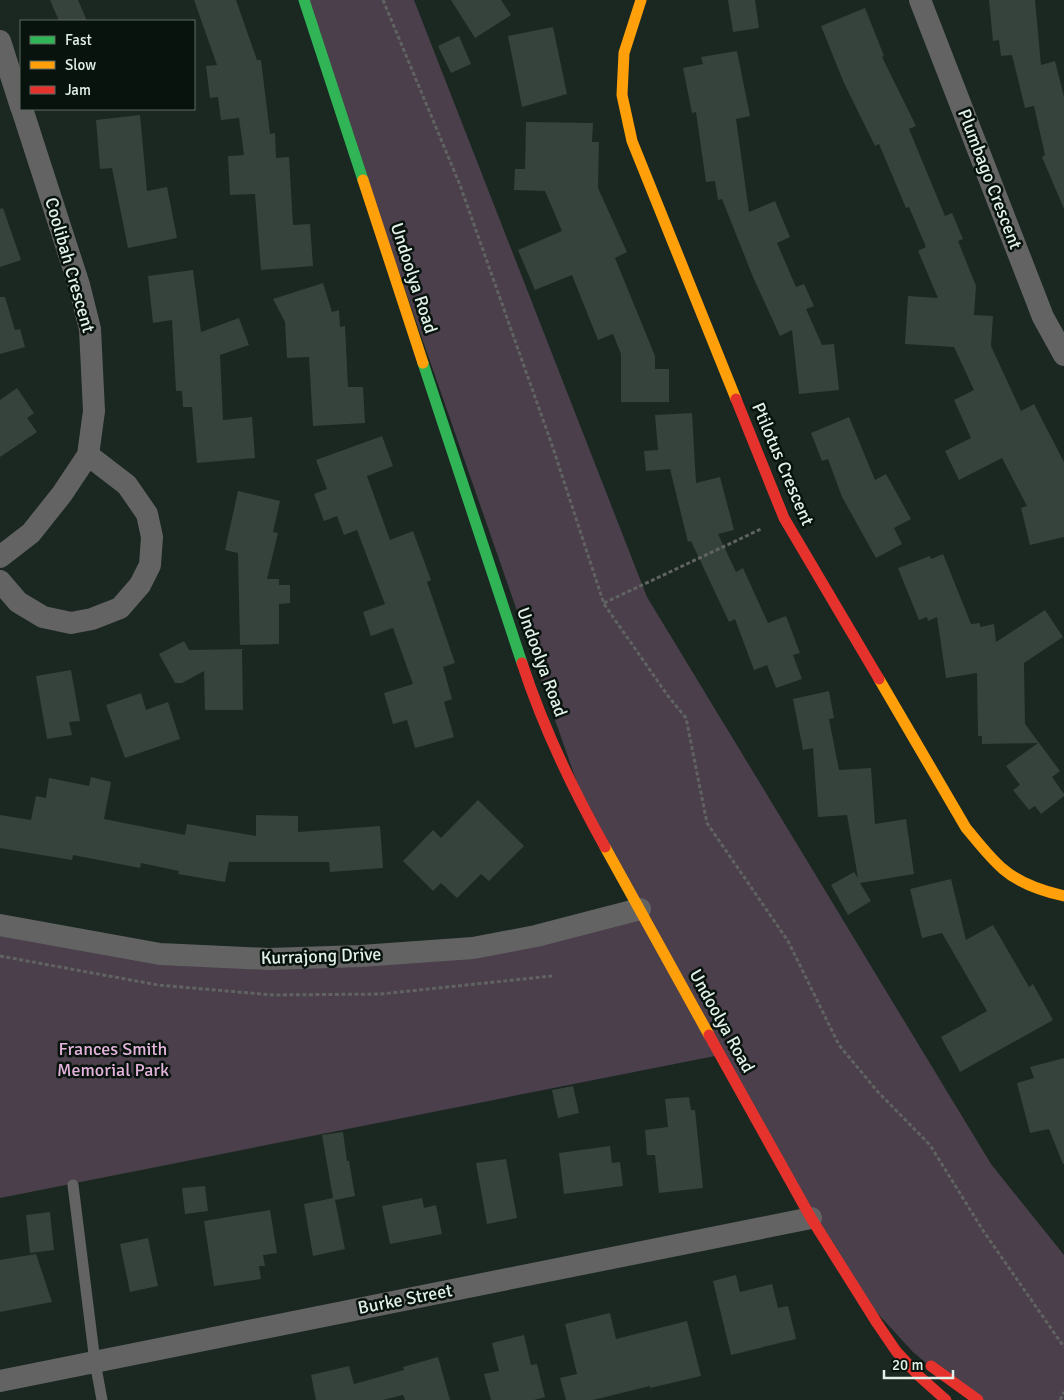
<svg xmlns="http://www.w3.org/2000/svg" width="1064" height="1400" viewBox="0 0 1064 1400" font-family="Signika,sans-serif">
<rect width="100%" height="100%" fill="#1a2821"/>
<path fill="#4a3f4a" d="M 304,0 L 414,0 L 647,597 L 991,1164 L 1064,1255 L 1064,1400 L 970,1400 L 913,1352 L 855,1289 L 720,1055 L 0,1198 L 0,925 L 160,954 L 361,956 L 640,909 L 590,820 Z"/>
<path fill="#36423c" d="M 50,0 L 78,0 L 87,21 L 59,21 Z
M 194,0 L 236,0 L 257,60 L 261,60 L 270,134 L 275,133 L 276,158 L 289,157 L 293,225 L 310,224 L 313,266 L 261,270 L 255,194 L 230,195 L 228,156 L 244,155 L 239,118 L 221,120 L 218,97 L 210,98 L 206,66 L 217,65 Z
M 451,0 L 501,0 L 511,15 L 475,38 Z
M 728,0 L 755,0 L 759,28 L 733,32 Z
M 989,0 L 1035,0 L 1041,65 L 1055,61 L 1064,97 L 1064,209 L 1042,157 L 1045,155 L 1034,106 L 1025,108 L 1012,55 L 1001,56 L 999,40 L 993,41 Z
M 865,8 L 884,56 L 882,57 L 916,126 L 909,129 L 945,216 L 952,213 L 963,239 L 958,241 L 976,286 L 974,315 L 993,316 L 991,346 L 1021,411 L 1034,404 L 1064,462 L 1064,537 L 1030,545 L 1021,508 L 1027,506 L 1002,458 L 959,480 L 945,451 L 971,438 L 954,400 L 974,390 L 954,347 L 905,344 L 908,296 L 938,298 L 918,251 L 926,247 L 909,207 L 906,208 L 879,144 L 875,146 L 844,83 L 821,26 Z
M 553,27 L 567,94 L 522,107 L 508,36 Z
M 459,36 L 471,64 L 451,73 L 438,46 Z
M 737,51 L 750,116 L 736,119 L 749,212 L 775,201 L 790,237 L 777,243 L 796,287 L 804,284 L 814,306 L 806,309 L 822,345 L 834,344 L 839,390 L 799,394 L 792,330 L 780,336 L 753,277 L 722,199 L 718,200 L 715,181 L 706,182 L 696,112 L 692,113 L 683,68 L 703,64 L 701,57 Z
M 140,115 L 147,191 L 167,187 L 177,238 L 128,248 L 112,168 L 100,169 L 96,120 Z
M 526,122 L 593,123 L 592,142 L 599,142 L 598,188 L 627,252 L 615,258 L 655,356 L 655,369 L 669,369 L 669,402 L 621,402 L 621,354 L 613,334 L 598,340 L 572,275 L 535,290 L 518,250 L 562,231 L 545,191 L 514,190 L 515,169 L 525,169 Z
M 3,208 L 21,260 L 0,267 L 0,209 Z
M 193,270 L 201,332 L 239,318 L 249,345 L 220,355 L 223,420 L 252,417 L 255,458 L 197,463 L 192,407 L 183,407 L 182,391 L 176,391 L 172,320 L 153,323 L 148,276 Z
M 323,283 L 332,312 L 339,310 L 340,327 L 345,326 L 348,387 L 363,387 L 365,423 L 313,426 L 309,357 L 287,358 L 285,322 L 273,299 Z
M 0,297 L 5,297 L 15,330 L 20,329 L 25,347 L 0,354 Z
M 17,388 L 34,413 L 27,418 L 37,432 L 0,457 L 0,400 Z
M 692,413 L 696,483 L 720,477 L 734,530 L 718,534 L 736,572 L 743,568 L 768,623 L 786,616 L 800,653 L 793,655 L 802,679 L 776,688 L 767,665 L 754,670 L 735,619 L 729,622 L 691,541 L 688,542 L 670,469 L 646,471 L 644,451 L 658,450 L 655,415 Z
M 849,417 L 875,480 L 886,474 L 911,519 L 894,528 L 902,544 L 876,558 L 842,497 L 828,459 L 822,461 L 811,433 Z
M 382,436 L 393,466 L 367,476 L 390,540 L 413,531 L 431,580 L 427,582 L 455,663 L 443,667 L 452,699 L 444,702 L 454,737 L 415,748 L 407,720 L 393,724 L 384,693 L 413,684 L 393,628 L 371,636 L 363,612 L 385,604 L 357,530 L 344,535 L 337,516 L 324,521 L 314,494 L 327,489 L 316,460 Z
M 238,491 L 280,501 L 273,532 L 278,533 L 267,579 L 279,579 L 279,585 L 290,585 L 290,603 L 279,604 L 279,644 L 240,645 L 238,553 L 225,550 Z
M 943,554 L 971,624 L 980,623 L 980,627 L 994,624 L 996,642 L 1045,610 L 1063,637 L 1024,663 L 1025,724 L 1060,771 L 1052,777 L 1064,794 L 1064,796 L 1041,814 L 1035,806 L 1029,810 L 1013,790 L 1020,785 L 1006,766 L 1038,743 L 982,744 L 982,736 L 978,736 L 977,673 L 946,678 L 937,617 L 928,621 L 927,617 L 919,620 L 898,568 L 930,556 L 931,559 Z
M 184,641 L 189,650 L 244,649 L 242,650 L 243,710 L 205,710 L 204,671 L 182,683 L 175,683 L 159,654 Z
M 71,670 L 80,721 L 69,722 L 72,735 L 47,739 L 36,676 Z
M 829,691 L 834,718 L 829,719 L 839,770 L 871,768 L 875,824 L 906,819 L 914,874 L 860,883 L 871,901 L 848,915 L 831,885 L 854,872 L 858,878 L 847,815 L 818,817 L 813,748 L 803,750 L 793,699 Z
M 141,693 L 146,710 L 168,702 L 180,739 L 125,758 L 106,705 Z
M 91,777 L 111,782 L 104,819 L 185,835 L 187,824 L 256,836 L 256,815 L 298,816 L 298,832 L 380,826 L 383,868 L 330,872 L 329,862 L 229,862 L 225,882 L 178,874 L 179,871 L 141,863 L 140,868 L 73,855 L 72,860 L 0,848 L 0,815 L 31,820 L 36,796 L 46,798 L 49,778 L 89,786 Z
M 478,800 L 524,846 L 489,881 L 481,874 L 457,898 L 441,883 L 433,891 L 403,861 L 433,830 L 441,838 Z
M 951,879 L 966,940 L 993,925 L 1029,987 L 1033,984 L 1053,1020 L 960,1072 L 941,1037 L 987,1011 L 942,933 L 922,938 L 910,889 Z
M 1064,1058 L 1064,1164 L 1063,1164 L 1049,1129 L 1030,1133 L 1017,1083 L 1034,1078 L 1030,1067 Z
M 573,1086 L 579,1113 L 558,1118 L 552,1090 Z
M 689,1097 L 691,1110 L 695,1110 L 703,1188 L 659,1193 L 655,1155 L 647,1155 L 645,1130 L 668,1127 L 665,1099 Z
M 343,1132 L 347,1161 L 349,1161 L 355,1196 L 335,1200 L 345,1249 L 313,1256 L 304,1204 L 333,1198 L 322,1135 Z
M 610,1146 L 612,1163 L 620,1162 L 623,1186 L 564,1194 L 559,1153 Z
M 506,1159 L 517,1218 L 487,1224 L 476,1163 Z
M 205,1186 L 208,1211 L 185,1214 L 182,1188 Z
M 422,1198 L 424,1208 L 436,1205 L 442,1234 L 390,1244 L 382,1206 Z
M 270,1210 L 277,1253 L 263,1255 L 265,1266 L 259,1266 L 261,1279 L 214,1286 L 204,1221 Z
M 50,1212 L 54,1250 L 30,1253 L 26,1215 Z
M 148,1238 L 158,1286 L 130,1292 L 120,1244 Z
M 36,1254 L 52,1302 L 0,1312 L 0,1260 Z
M 736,1275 L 740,1292 L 772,1284 L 778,1308 L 788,1306 L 796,1339 L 731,1355 L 713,1281 Z
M 610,1313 L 616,1339 L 687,1321 L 701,1376 L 650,1388 L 650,1386 L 593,1400 L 566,1400 L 560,1378 L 577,1374 L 565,1324 Z
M 524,1335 L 531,1365 L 537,1364 L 545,1397 L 534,1400 L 491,1400 L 484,1374 L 499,1371 L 492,1343 Z
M 438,1357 L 450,1400 L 405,1400 L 403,1395 L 383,1400 L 316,1400 L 311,1375 L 349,1366 L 354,1384 L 404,1370 L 403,1367 Z"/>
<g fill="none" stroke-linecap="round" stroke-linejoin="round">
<path stroke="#606362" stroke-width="3" stroke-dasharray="4 2.5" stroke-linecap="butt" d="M 383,0 L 460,185 L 553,448 L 604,604 L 668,696 L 686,718 L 707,823 L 788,941 L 839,1045 L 878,1092 L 930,1145 L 984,1232 L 1064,1347
M 604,603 L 761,529
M 0,956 L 158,985 L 273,995 L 381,994 L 552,976
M 1060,1400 L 1064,1392"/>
<path stroke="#636364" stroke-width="11" d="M 73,1185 L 95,1362 L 102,1400"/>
<path stroke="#636364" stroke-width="22" d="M 920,0 L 1043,317 L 1064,355
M 0,41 L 21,107
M 0,557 L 31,533 L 62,494 L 88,455 L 94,411 L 90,329 L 79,285 L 22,109
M 0,581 L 18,602 L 43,617 L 71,623 L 92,619 L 120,608 L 140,585 L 150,565 L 152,537 L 147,514 L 127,485 L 88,455
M 0,925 L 160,954 L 269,959 L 361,956 L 473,948 L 536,936 L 640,909
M 0,1381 L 811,1218"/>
<path stroke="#30b455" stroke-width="11" d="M 304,0 L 363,180
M 423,363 L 522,663"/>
<path stroke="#ff9f0a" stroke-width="11" d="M 641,0 L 624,53 L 622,95 L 632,141 L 736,399
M 363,180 L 423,363
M 879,679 L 966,828 C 978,842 989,857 1003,869 C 1020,884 1042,891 1064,896
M 605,847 L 709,1035"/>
<path stroke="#e5322d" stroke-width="11" d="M 736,399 L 784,518 L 879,679
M 522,663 C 543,727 572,788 605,847
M 709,1035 L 811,1218 L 877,1323 L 896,1351 L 919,1376 L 946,1400
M 931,1366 L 978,1400"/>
</g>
<g text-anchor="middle" stroke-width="5" stroke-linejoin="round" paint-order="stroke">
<g font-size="18" fill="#e1f0e8" stroke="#08130e">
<text transform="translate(990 179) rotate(69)" y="6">Plumbago Crescent</text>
<text transform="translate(70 265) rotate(74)" y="6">Coolibah Crescent</text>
<text transform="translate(414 278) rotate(72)" y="6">Undoolya Road</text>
<text transform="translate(783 464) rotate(67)" y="6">Ptilotus Crescent</text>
<text transform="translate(542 662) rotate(70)" y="6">Undoolya Road</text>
<text transform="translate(321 956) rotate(-2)" y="6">Kurrajong Drive</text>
<text transform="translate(722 1021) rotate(61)" y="6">Undoolya Road</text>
<text transform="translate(405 1299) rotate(-11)" y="6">Burke Street</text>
</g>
<g font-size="18" fill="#e4b3dc" stroke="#08130e">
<text x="113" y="1055">Frances Smith<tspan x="113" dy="21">Memorial Park</tspan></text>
</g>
</g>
<rect x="20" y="20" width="175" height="90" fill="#08130e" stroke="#5f6b65"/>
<rect x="30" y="36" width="25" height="8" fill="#30b455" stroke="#5f6b65"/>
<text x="65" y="45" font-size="15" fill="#e1f0e8">Fast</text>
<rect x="30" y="61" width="25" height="8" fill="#ff9f0a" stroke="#5f6b65"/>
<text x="65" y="70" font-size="15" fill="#e1f0e8">Slow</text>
<rect x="30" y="86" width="25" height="8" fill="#e5322d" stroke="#5f6b65"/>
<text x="65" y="95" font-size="15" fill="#e1f0e8">Jam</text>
<path d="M884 1370v8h69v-8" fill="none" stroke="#e1f0e8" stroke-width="2.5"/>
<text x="892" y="1370" font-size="15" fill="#e1f0e8" stroke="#08130e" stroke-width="4" paint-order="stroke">20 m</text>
</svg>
